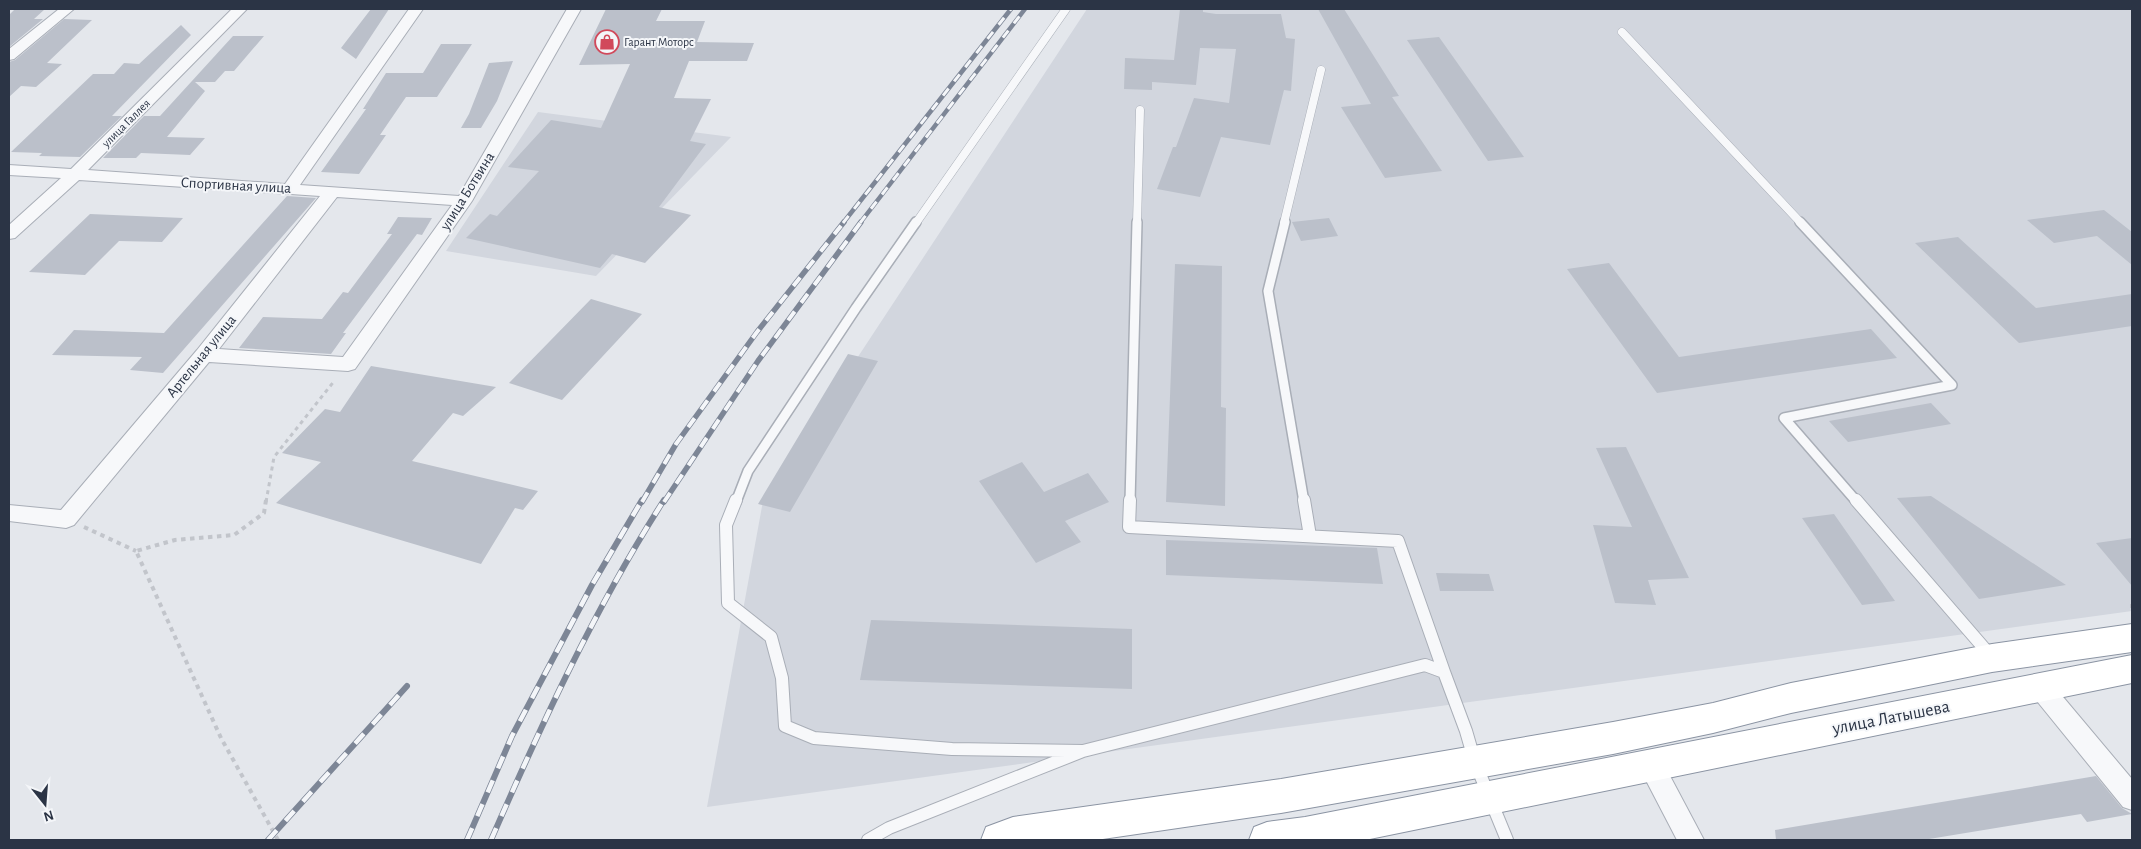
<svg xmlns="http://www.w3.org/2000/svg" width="2141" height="849" viewBox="0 0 2141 849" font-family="'Alegreya Sans',sans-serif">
<rect width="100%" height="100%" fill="#e4e7ec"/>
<path fill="#d2d6de" d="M 1087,9 L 2132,9 L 2132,611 L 707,807 L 763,501 Z
M 538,112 L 731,137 L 596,276 L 446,251 Z"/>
<path fill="#bbc0ca" d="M 15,9 L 45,9 L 34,19 L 43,19 L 9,47 L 9,15 Z
M 371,9 L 389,9 L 356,59 L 341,48 Z
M 606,9 L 662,9 L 656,21 L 705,21 L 697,42 L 754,43 L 747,61 L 689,61 L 674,98 L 711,99 L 690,141 L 706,144 L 659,207 L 691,215 L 645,263 L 612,254 L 600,268 L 466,238 L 490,214 L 497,216 L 539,171 L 508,167 L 551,120 L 601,128 L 630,64 L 579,65 Z
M 1180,9 L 1203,9 L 1203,12 L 1216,14 L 1281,14 L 1286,38 L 1295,39 L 1291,91 L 1284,90 L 1270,145 L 1221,137 L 1200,197 L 1157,189 L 1173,147 L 1176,147 L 1194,98 L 1229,103 L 1236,49 L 1200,48 L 1196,85 L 1152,82 L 1152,90 L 1124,89 L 1125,58 L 1174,60 Z
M 1318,9 L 1344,9 L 1399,96 L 1392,97 L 1442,171 L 1385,178 L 1341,107 L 1371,104 Z
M 64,19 L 92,20 L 47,63 L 62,64 L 36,87 L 21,86 L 9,97 L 9,62 L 15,60 Z
M 181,25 L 191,35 L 112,116 L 122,116 L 80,157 L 39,156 L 42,153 L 11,152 L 93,74 L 114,74 L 124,63 L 139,64 Z
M 233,36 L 264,36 L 234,71 L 225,71 L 215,82 L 195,82 L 205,91 L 167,137 L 205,138 L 190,155 L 141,153 L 136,158 L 103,158 L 144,116 L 160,116 Z
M 1439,37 L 1524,157 L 1488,161 L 1407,40 Z
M 441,44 L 472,44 L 437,97 L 406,97 L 380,135 L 386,135 L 359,174 L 321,172 L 366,109 L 363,109 L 386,73 L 423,73 Z
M 513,61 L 497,101 L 481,128 L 461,128 L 469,114 L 489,63 Z
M 287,196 L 316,198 L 163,373 L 130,370 L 142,357 L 52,355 L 74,330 L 164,333 Z
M 2104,210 L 2132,232 L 2132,265 L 2097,236 L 2054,243 L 2027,220 Z
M 90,214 L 183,218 L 162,242 L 119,241 L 85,275 L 29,272 Z
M 398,217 L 432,218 L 422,235 L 417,234 L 343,333 L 346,333 L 331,354 L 239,348 L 263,317 L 322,319 L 343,292 L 348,293 L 392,234 L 387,234 Z
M 1329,218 L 1338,236 L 1301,241 L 1292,222 Z
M 1958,237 L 2036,308 L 2132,294 L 2132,326 L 2019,343 L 1915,243 Z
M 1609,263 L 1679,357 L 1871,329 L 1897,358 L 1657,393 L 1567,269 Z
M 1175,264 L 1222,266 L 1221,407 L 1226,408 L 1225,506 L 1166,502 Z
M 591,299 L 642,314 L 562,400 L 509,383 Z
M 848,354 L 878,361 L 790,512 L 758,504 Z
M 371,366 L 496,387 L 463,416 L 453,413 L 412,461 L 538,491 L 523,510 L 515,508 L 481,564 L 276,503 L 321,462 L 282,453 L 325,409 L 340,412 Z
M 1931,403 L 1951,424 L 1848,442 L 1829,421 Z
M 1626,447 L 1689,578 L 1648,580 L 1656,605 L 1615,603 L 1593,525 L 1632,527 L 1596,448 Z
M 1022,462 L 1044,492 L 1088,473 L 1109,502 L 1065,521 L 1081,542 L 1036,563 L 979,481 Z
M 1931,496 L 2066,585 L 1979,599 L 1897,498 Z
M 1834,514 L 1895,601 L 1862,605 L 1802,518 Z
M 2132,538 L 2132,586 L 2096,543 Z
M 1166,540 L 1377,548 L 1383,584 L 1166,575 Z
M 1436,573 L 1489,574 L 1494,591 L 1440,591 Z
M 871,620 L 1132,629 L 1132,689 L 860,680 Z
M 2096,776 L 2122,808 L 2132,814 L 2087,822 L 2081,814 L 1923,840 L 1776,840 L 1775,830 Z"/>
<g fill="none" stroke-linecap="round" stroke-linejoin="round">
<g stroke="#a9aeb7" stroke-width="9">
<path id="service-far2" d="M 1622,32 L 1801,223
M 916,223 L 1066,9
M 1137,223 L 1140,110
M 1284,223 L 1321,70"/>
</g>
<g stroke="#a9aeb7" stroke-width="12">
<path id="service-far1" d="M 1285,222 L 1268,291 L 1304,502
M 1800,222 L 1952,385 L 1784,418 L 1857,502
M 736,502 L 748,471 L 856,308 L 916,222
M 1130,502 L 1137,222"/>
</g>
<g stroke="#a9aeb7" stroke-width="14">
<path id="service" d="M 736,500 L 726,525 L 728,603 L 771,637 L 782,678 L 785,726 L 814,738 L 952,749 L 1083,751
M 1130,500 L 1129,527 L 1398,541 L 1444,672
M 1304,500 L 1310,536
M 1856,500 L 1990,655
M 868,840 L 889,828 L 1083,751 L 1425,665 L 1444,672 L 1466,731 L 1475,762 L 1507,840"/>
</g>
<g stroke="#a9aeb7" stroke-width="2">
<path id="minor" d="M 59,9 L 74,9 L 14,59 L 9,60 L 9,49 Z
M 232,9 L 247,9 L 88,170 L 285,184 L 409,9 L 423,9 L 300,185 L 459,196 L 567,9 L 581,9 L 472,201 L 355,369 L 348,371 L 209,362 L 74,525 L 66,528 L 9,521 L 9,505 L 61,510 L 197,350 L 320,196 L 79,180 L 15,238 L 9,239 L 9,225 L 61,178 L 9,175 L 9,165 L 71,169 ZM 337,197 L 452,205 L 343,357 L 219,349 Z
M 2040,676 L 2048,679 L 2132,779 L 2132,810 L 2123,807 L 2032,695 L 2028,687 L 2032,679 Z
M 1651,753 L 1660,757 L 1704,840 L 1677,840 L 1638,765 L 1642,757 Z"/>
</g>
<g stroke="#8b94a3" stroke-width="2">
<path id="trunk" d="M 2132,624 L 2132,652 L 1992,672 L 1791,713 L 1713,733 L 1613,754 L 1281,813 L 1096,840 L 981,840 L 986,827 L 1013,817 L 1281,779 L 1613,722 L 1713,703 L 1791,683 L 1992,644 Z
M 2132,655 L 2132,683 L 1365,840 L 1249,840 L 1254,827 L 1267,822 L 1305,817 Z"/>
</g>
<path stroke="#c2c5cb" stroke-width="3" stroke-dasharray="4 4" stroke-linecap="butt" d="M 266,502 L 274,457 L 335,380"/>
<path stroke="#c2c5cb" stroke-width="4" stroke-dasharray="4.5 4.5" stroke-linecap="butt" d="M 266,500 L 264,513 L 234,535 L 175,540 L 136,551 L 221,738 L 278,840
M 84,527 L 136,551
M 2130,606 L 2132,606"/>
<use href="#service-far2" stroke="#f7f8fa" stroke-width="8"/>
<use href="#service-far1" stroke="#f7f8fa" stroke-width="9"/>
<use href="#service" stroke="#f7f8fa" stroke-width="12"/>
<use href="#minor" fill="#f7f8fa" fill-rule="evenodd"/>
<use href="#trunk" fill="#fff" fill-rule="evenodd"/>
<g stroke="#7d8696" stroke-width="4.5">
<path id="rail-far2" d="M 843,223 L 1011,9
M 860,223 L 1025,9"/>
</g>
<g stroke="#7d8696" stroke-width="5.5">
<path id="rail-far1" d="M 642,502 L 676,444 L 757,332 L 844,222
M 664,502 L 758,361 L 861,222"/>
</g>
<g stroke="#7d8696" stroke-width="6">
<path id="rail" d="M 268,840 L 407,686
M 467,840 L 512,736 L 592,585 L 642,500
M 491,840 C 542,723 595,608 664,500"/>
</g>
<use href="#rail-far2" stroke="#f4f6f9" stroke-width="3" stroke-dasharray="9" stroke-linecap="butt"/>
<use href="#rail-far1" stroke="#f4f6f9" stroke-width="4" stroke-dasharray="11" stroke-linecap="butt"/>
<use href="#rail" stroke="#f4f6f9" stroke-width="4.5" stroke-dasharray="13" stroke-linecap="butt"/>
</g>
<defs>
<g id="shop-ring" transform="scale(1.25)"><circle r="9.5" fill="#f4f6f9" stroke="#d1495b" stroke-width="1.5"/><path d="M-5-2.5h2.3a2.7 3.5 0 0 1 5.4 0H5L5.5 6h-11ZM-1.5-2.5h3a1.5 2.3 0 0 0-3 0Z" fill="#d1495b"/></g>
</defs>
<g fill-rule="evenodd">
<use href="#shop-ring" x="607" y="42"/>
</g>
<g text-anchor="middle" stroke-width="4" stroke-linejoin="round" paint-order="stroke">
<g font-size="12" fill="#2b3445" stroke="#f4f6f9" text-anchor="start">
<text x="624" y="46">Гарант Моторс</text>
</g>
<g font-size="12" fill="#2b3445" stroke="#f4f6f9">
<text transform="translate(126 123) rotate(-45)" y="4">улица Галлея</text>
</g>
<g font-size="15" fill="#2b3445" stroke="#f4f6f9">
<text transform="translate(236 185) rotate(3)" y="5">Спортивная улица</text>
<text transform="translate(467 191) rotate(-58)" y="5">улица Ботвина</text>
<text transform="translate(201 356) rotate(-51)" y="5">Артельная улица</text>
</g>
<g font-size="18" fill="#2b3445" stroke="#f4f6f9">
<text transform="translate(1891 717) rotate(-11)" y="6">улица Латышева</text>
</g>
</g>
<rect width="2141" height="849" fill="none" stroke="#2b3445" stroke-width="20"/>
<g transform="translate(45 804) rotate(163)" stroke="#f4f6f9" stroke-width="4" paint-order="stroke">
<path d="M0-4L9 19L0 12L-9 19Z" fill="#2b3445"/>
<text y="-8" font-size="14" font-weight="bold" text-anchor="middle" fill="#2b3445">N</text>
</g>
</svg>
